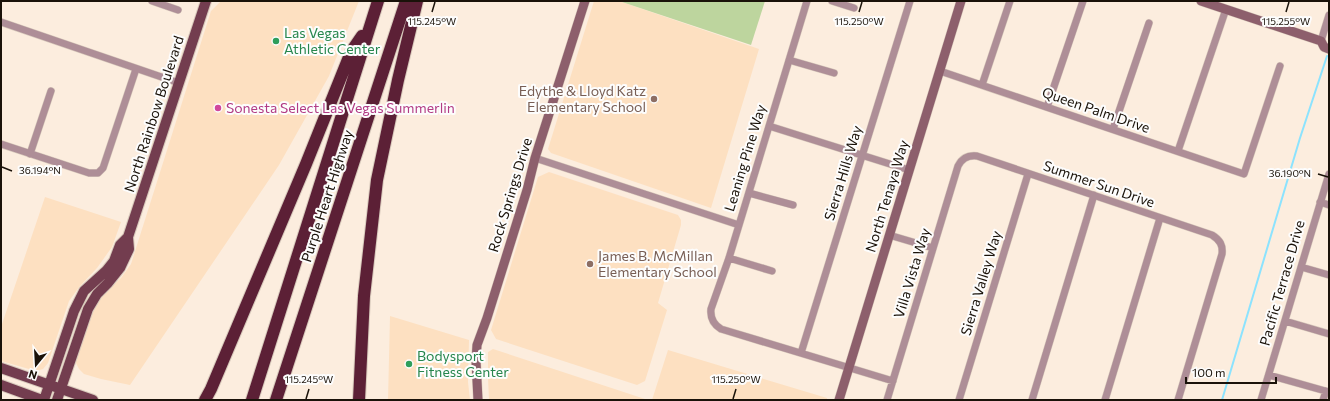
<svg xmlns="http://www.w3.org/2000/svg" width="1330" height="401" viewBox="0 0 1330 401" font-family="Commissioner,sans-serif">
<rect width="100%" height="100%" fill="#fcedde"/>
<path fill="#fde0c1" d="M 221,1 L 359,1 L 329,76 L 279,165 L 130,385 L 101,379 L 84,374 L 79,369 L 75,361 L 93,308 L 102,295 L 121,278 L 131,264 L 211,11 Z
M 594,1 L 619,1 L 759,49 L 711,208 L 551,153 L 548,149 Z
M 549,172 L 678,215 L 681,220 L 681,225 L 658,303 L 667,310 L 645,381 L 637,385 L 496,339 L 491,330 L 538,177 Z
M 45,197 L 121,222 L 112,247 L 97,268 L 80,286 L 69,301 L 48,363 L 43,369 L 36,371 L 1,361 L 1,327 Z
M 390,316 L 469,340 L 468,382 L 470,400 L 388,400 Z
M 493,349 L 648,400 L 489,400 L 488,378 L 488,352 Z
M 668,350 L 827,398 L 827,400 L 652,400 Z"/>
<path fill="#bdd59e" d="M 619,1 L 765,1 L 751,45 Z"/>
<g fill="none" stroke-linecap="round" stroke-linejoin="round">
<path stroke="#8ce3fe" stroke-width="2" d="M 1222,400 L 1300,138 L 1327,56"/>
<g stroke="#d8cabc" stroke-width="8">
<path id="street" d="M 152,1 L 178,10
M 807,1 L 729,258 L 711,309 C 710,318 713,324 721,329 L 893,381
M 832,1 L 854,8
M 1,22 L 179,83
M 1321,41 L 1329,15
M 789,60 L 834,73
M 940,71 L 1244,174 L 1280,66
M 982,85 L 1010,1
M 1047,107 L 1083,1
M 769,126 L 909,170
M 1113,129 L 1149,23
M 1,144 L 89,173 L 98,173 L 103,168 L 136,69
M 1178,151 L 1226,9
M 30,154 L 51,91
M 535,158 L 739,225
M 749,193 L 793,205
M 1320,202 L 1329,205
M 889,235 L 933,248
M 729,258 L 772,271
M 1301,267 L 1329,275
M 1285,321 L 1329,334
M 801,353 L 910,1
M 1269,375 L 1329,392
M 887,400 L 958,166 C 962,158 968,155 977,156 L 1212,235 C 1220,240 1223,245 1222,254 L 1178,400
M 959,400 L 1028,174
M 1032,400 L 1094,195
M 1105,400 L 1160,218
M 1261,400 L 1329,174
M 1323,400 L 1326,391"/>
</g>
<g stroke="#d8cabc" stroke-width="10">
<path id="secondary" d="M 1201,1 L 1321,41 L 1324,47 L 1329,49
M 478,400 L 476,361 L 477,345 L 487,318 L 527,190 L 535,158 L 585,1
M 839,400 L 961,1"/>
</g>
<g stroke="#d8cabc" stroke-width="12">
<path id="primary" d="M 1,368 L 93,400
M 1,385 L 42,400
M 44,400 L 74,311 L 84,291 L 106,271 L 114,261 L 120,245 L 128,237
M 57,400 L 88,309 L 97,294 L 108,283 L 120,268 L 129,249 L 128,237 L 206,1"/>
</g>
<g stroke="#d8cabc" stroke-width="14">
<path id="highway" d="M 205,400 L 211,389 L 306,164 L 351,52 L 362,36
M 252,400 L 378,1
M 276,400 L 406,1
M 359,400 L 364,296 L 377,180 L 398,80 L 417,1"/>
</g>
<use href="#street" stroke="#ae8e97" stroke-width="7"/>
<use href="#secondary" stroke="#8d5f6c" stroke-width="9"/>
<use href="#primary" stroke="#733d4f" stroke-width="10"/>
<use href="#highway" stroke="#5c2036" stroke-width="12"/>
</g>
<path fill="none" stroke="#1a1209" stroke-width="1.5" d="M 432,12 L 435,2M 859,12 L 862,2M 1286,12 L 1289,2M 2,167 L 12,171M 1318,174 L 1328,177M 306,399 L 309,389M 733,399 L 736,389"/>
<g fill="#2e9e5b" stroke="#fdfdfd" stroke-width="1.5">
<circle cx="276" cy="41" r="4"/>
<circle cx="409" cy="364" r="4"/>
</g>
<g fill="#8d6e63" stroke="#fdfdfd" stroke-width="1.5">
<circle cx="654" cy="99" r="4"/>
<circle cx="590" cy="264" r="4"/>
</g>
<circle fill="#d1479c" stroke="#fdfdfd" stroke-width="1.5" cx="218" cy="108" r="4"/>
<g text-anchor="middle" stroke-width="4" stroke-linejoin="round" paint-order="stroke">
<g font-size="14" fill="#27864d" stroke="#fdfdfd" text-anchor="start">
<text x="284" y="38">Las Vegas<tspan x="284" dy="16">Athletic Center</tspan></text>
<text x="417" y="361">Bodysport<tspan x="417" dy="16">Fitness Center</tspan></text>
</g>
<g font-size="14" fill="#785e54" stroke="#fdfdfd" text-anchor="end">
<text x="646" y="96">Edythe &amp; Lloyd Katz<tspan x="646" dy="16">Elementary School</tspan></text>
<text x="598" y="261" text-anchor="start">James B. McMillan<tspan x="598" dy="16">Elementary School</tspan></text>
</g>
<g font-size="14" fill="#b23c85" stroke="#fdfdfd" text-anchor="start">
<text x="226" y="113">Sonesta Select Las Vegas Summerlin</text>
</g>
<g font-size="14" fill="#1a1209" stroke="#fdfdfd">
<text transform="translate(1096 110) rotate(19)" y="5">Queen Palm Drive</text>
<text transform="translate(154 114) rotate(-72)" y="5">North Rainbow Boulevard</text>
<text transform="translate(745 158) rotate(-73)" y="5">Leaning Pine Way</text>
<text transform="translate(843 173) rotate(-73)" y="5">Sierra Hills Way</text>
<text transform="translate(1099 184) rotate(19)" y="5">Summer Sun Drive</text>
<text transform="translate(510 195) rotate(-73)" y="5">Rock Springs Drive</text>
<text transform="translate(327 196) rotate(-72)" y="5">Purple Heart Highway</text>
<text transform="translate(887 196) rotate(-73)" y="5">North Tenaya Way</text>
<text transform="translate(912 273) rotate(-73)" y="5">Villa Vista Way</text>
<text transform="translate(981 283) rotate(-73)" y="5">Sierra Valley Way</text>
<text transform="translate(1282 283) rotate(-74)" y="5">Pacific Terrace Drive</text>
</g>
</g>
<g font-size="10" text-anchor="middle" fill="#1a1209" stroke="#fdfdfd" stroke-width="4" stroke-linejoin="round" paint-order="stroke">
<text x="432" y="25">115.245°W</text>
<text x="859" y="25">115.250°W</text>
<text x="1286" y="25">115.255°W</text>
<text x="40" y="174">36.194°N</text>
<text x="1290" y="177">36.190°N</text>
<text x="309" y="383">115.245°W</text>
<text x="736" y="383">115.250°W</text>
</g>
<rect width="1330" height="401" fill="none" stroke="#1a1209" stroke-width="4"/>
<g transform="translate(36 365) rotate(198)" stroke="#fdfdfd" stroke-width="3" paint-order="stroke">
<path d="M0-3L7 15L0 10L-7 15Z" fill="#1a1209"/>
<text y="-6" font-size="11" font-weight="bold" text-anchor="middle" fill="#1a1209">N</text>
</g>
<path d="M1186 377v6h90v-6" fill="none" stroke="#1a1209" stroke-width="2"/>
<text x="1192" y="377" font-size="12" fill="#1a1209" stroke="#fdfdfd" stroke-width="3" paint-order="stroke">100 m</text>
</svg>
